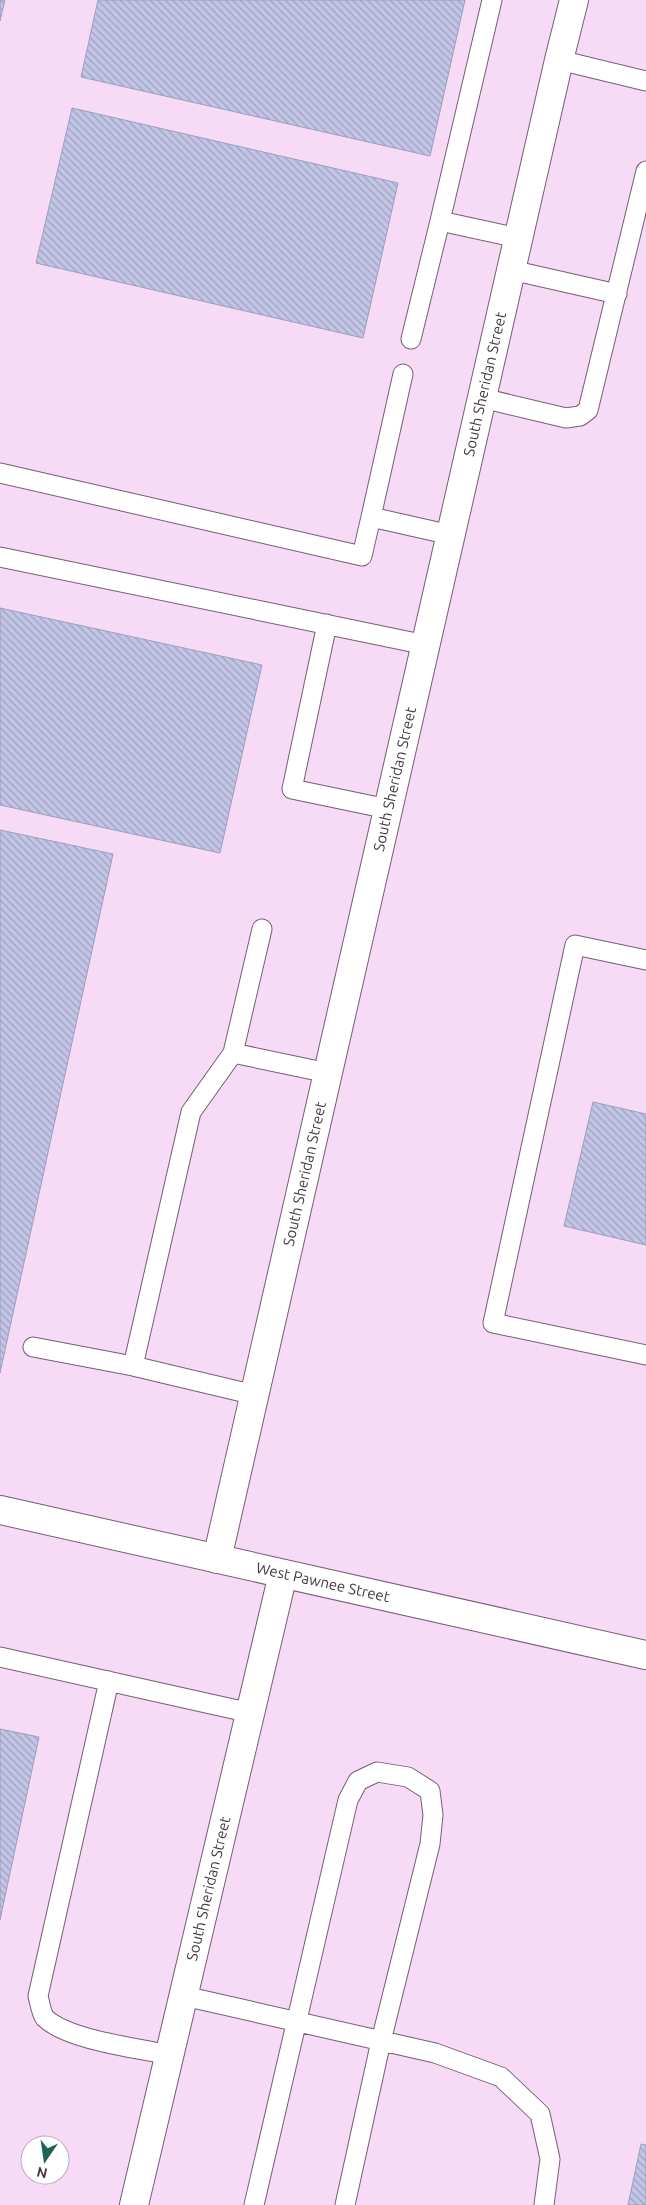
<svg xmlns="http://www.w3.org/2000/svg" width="646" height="2205" viewBox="0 0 646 2205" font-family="Ubuntu,sans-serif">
<defs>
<pattern id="building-back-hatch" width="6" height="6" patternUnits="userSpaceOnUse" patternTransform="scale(1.25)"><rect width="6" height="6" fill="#c3c5e7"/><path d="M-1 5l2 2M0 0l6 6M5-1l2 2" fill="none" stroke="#a0a1bd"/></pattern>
</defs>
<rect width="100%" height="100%" fill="#f7daf5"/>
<path fill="url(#building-back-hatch)" stroke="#9c9ebf" d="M 0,0 L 5,0 L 0,21 Z
M 98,0 L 465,0 L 430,156 L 81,77 Z
M 72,108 L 398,183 L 363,338 L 36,263 Z
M 0,608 L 262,665 L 220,853 L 0,805 Z
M 0,830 L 113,854 L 0,1373 Z
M 593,1102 L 646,1114 L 646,1245 L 564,1226 Z
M 0,1729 L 39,1737 L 0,1920 Z
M 641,2144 L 646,2145 L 646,2205 L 628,2205 Z"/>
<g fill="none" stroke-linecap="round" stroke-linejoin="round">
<g stroke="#765d74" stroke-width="21">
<path id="service" d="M 559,60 L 646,81
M 440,221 L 492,0
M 511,270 L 617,294
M 411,339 L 440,221 L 518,238
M 403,374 L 371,517 L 451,535
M 482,398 L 566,418 L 580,416 L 588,410 L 646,171
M 0,473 L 362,556 L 371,517
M 0,557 L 426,645
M 327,624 L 292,789 L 388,809
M 646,960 L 575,945 L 493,1323 L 646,1355
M 233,1053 L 262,929
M 33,1347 L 133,1366 L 255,1395
M 133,1366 L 191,1112 L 233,1053 L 328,1073
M 0,1657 L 251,1713
M 109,1681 L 38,1996 C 40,2003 41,2013 45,2018 C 68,2040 137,2048 170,2055
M 184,1996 L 435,2053 L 501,2077 L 540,2114 L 550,2159 L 544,2205
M 254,2205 L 348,1800 L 358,1781 L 377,1772 L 408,1777 L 430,1791 L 433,1815 L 430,1844 L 381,2041 L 345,2205"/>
</g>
<g stroke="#765d74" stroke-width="30">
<g id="minor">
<path id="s1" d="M 217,1559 L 559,60 L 574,0"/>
<path id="s2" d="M 134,2205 L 283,1574"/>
</g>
</g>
<g stroke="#765d74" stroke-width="30">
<g id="secondary">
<path id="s3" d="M 0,1510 L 646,1655"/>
</g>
</g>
<use href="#service" stroke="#fff" stroke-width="19"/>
<use href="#minor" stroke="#fff" stroke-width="28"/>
<use href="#secondary" stroke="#fff" stroke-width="28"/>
</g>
<g text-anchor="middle" stroke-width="4" stroke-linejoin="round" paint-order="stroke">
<g font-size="15" fill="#443943" stroke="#fff">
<text dy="5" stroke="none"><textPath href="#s1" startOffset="1205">South Sheridan Street</textPath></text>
<text dy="5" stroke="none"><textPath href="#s1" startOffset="800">South Sheridan Street</textPath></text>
<text dy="5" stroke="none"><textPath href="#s1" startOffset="395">South Sheridan Street</textPath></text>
<text dy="5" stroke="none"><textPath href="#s3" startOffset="331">West Pawnee Street</textPath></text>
<text dy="5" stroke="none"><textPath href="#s2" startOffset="325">South Sheridan Street</textPath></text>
</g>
</g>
<g transform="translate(45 2160) rotate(193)"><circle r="24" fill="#ffffff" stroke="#b4b0b4"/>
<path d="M0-4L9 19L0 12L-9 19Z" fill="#206455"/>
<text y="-8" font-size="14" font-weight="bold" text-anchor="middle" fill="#443943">N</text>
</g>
</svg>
